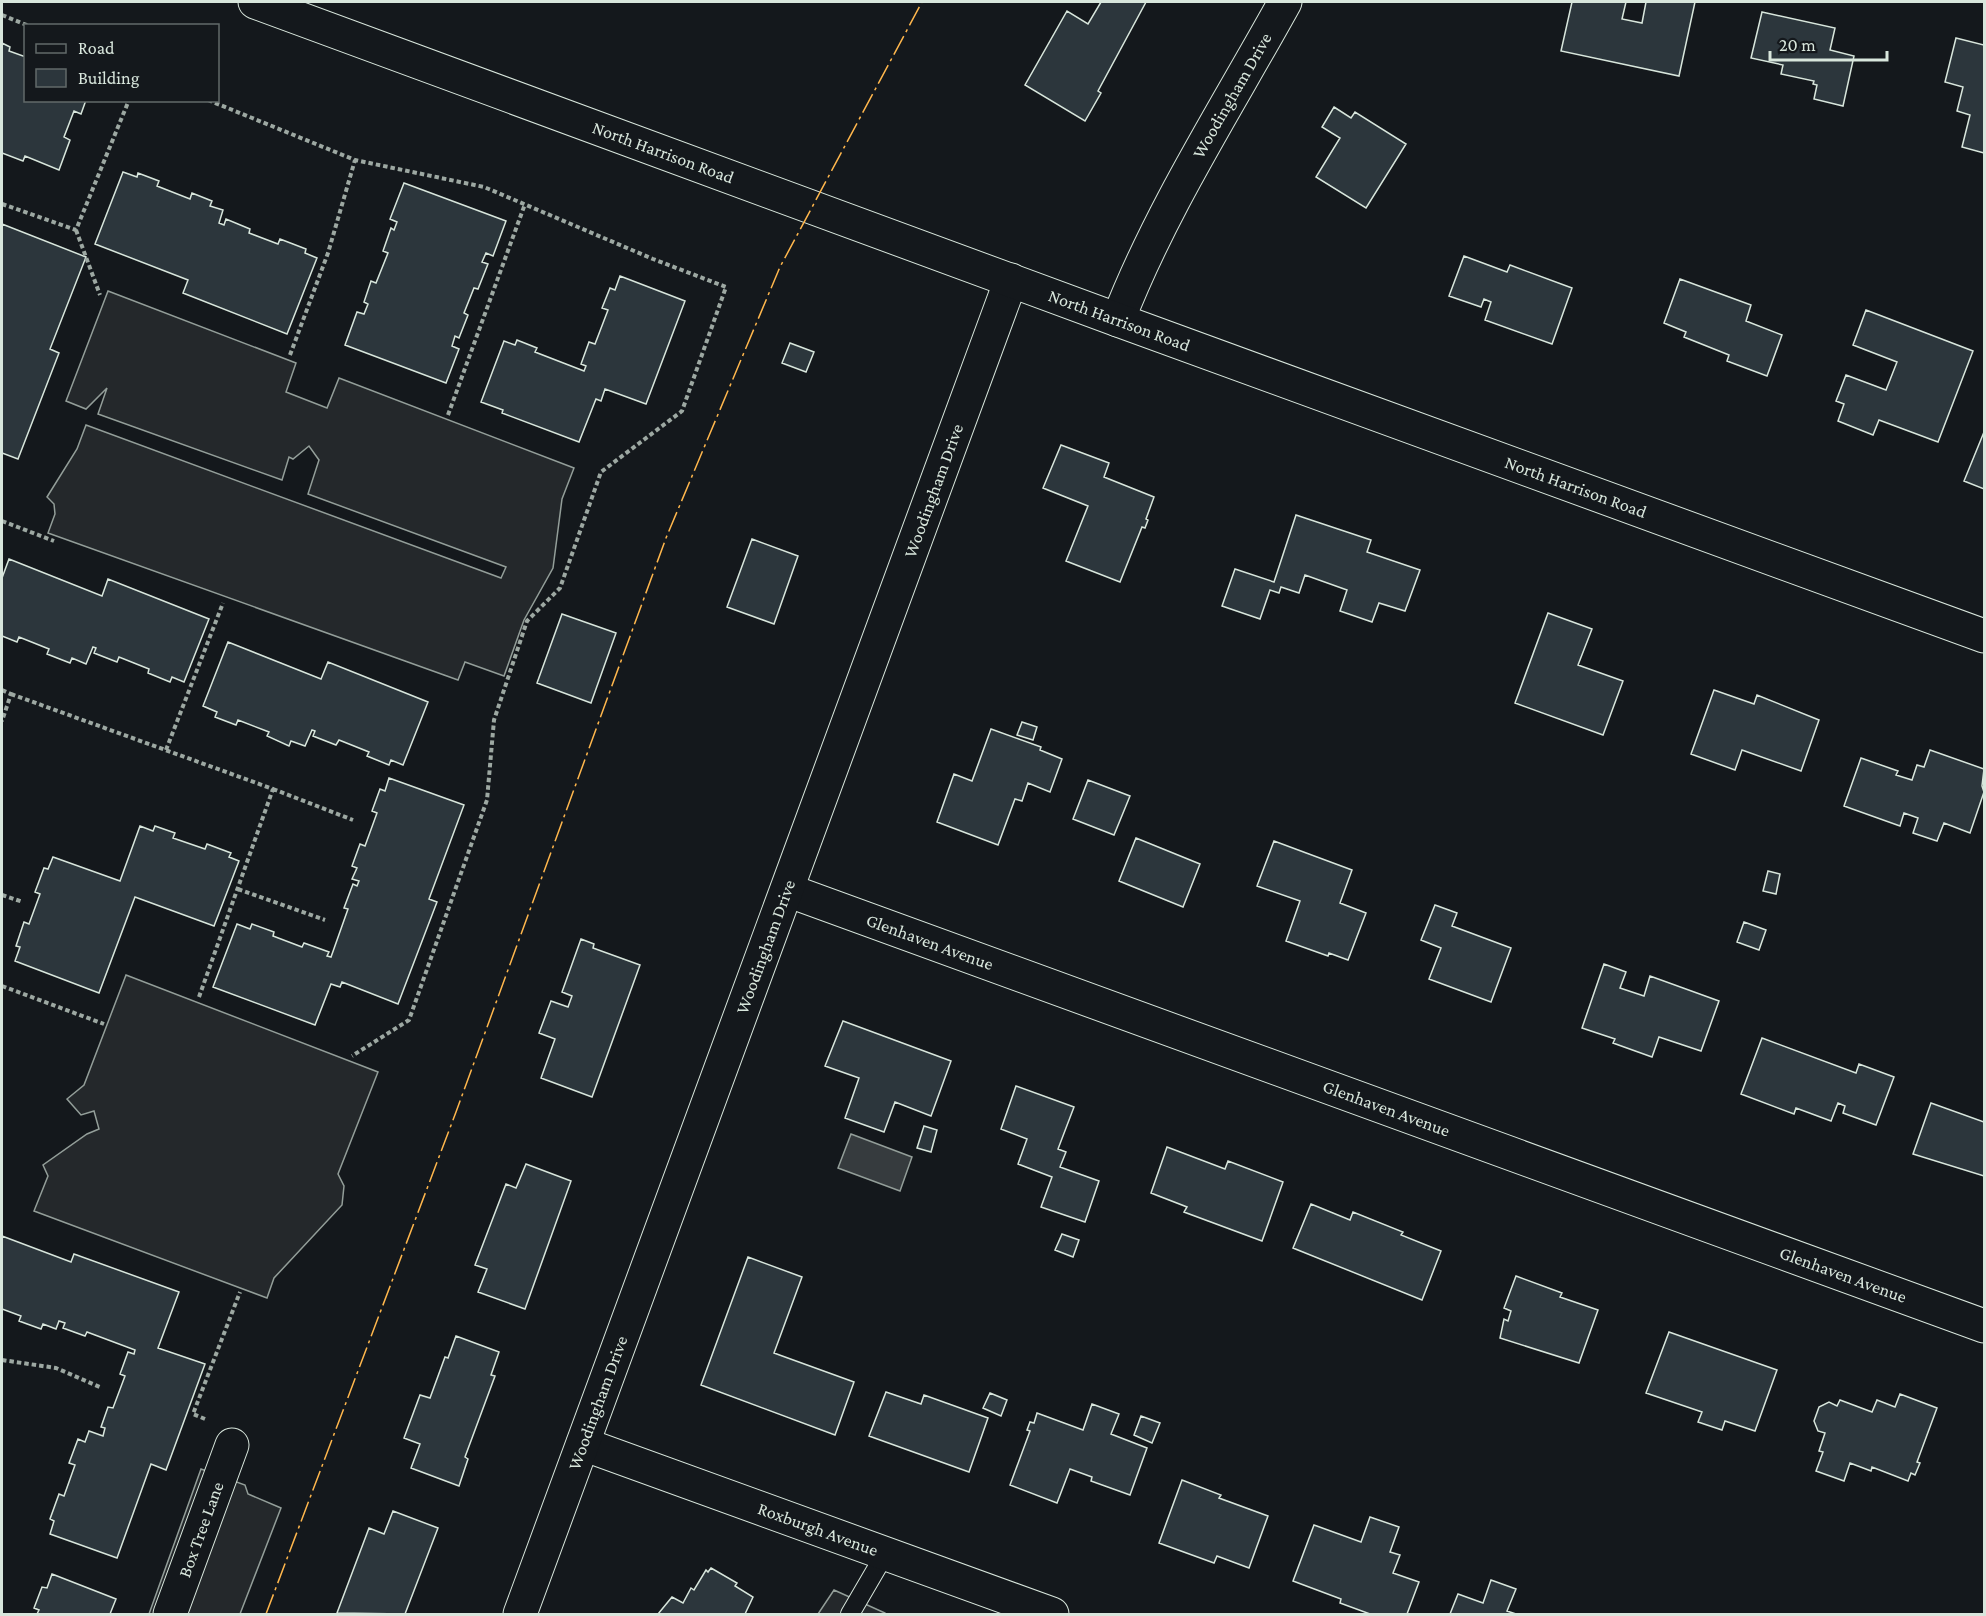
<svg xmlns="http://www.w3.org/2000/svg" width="1986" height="1616" viewBox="0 0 1986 1616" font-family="'Crimson Pro',serif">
<rect width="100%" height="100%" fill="#14181c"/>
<path fill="#24282b" stroke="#939e99" stroke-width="1.5" d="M 108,291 L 296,363 L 286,392 L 327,408 L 339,378 L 574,468 L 562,499 L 553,568 L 524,620 L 504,676 L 465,662 L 458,680 L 48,533 L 55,514 L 54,504 L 47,497 L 77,449 L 86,425 L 501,578 L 506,567 L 308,494 L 319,460 L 309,446 L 293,459 L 289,457 L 282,480 L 98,414 L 107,388 L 86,409 L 66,401 Z
M 126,975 L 378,1072 L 338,1174 L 344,1186 L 342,1205 L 274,1278 L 267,1298 L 34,1211 L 48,1176 L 43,1165 L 87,1134 L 99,1129 L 94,1111 L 81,1115 L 67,1099 L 84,1085 Z
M 201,1469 L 245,1485 L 248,1494 L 281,1508 L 240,1614 L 149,1614 Z
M 834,1590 L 885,1613 L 885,1614 L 818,1614 Z"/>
<path fill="#363b3e" stroke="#939e99" stroke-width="1.5" d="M 851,1134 L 912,1157 L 900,1191 L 838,1168 Z"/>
<path fill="#2c363c" stroke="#d8e6dc" stroke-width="1.5" d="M 1101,2 L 1146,2 L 1098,91 L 1101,93 L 1085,121 L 1025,85 L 1067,11 L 1088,24 Z
M 1572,2 L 1626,2 L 1622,19 L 1642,23 L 1646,2 L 1695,2 L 1679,76 L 1561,51 Z
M 1762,12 L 1835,28 L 1830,50 L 1854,56 L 1843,106 L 1814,99 L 1817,85 L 1813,84 L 1814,81 L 1781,74 L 1783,65 L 1751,58 Z
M 1956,38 L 1984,45 L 1984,153 L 1962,147 L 1970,115 L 1957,111 L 1963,87 L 1945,82 Z
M 2,43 L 10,47 L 9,51 L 26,57 L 26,100 L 86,100 L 81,114 L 74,111 L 64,137 L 70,140 L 59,170 L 25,156 L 23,161 L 2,153 Z
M 1334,107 L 1351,118 L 1355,112 L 1406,144 L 1366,208 L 1316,177 L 1340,138 L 1322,127 Z
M 123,172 L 137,177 L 138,173 L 159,181 L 157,186 L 190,199 L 192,193 L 212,201 L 210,206 L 223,210 L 219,223 L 224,225 L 226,219 L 250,229 L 249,233 L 278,244 L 280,239 L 306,249 L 305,253 L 317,258 L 287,334 L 183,293 L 188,280 L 95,244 Z
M 404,183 L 506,221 L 493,256 L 486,253 L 482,262 L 488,264 L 478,289 L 474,288 L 464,313 L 468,315 L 459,338 L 455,336 L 452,346 L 459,349 L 446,383 L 345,345 L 357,312 L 364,314 L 368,304 L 364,302 L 371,281 L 376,283 L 388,253 L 383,251 L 391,228 L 394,230 L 397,222 L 390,219 Z
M 2,224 L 86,257 L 50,349 L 59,353 L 18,459 L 2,453 Z
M 1464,256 L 1507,272 L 1510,265 L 1572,288 L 1552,344 L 1485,320 L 1491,302 L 1484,299 L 1481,307 L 1449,296 Z
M 620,276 L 685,301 L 646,404 L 605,389 L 601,401 L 596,399 L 579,442 L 502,413 L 503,410 L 481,402 L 504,341 L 515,345 L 517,340 L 537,348 L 535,352 L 584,371 L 586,366 L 581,364 L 589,342 L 595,344 L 608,310 L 602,308 L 610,288 L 615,290 Z
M 1680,279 L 1751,305 L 1746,321 L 1782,335 L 1767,376 L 1727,361 L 1729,355 L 1684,337 L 1686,332 L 1664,323 Z
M 1866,310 L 1973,351 L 1938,442 L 1879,420 L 1873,435 L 1838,421 L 1844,404 L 1836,401 L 1846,375 L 1886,390 L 1897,362 L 1853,345 Z
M 790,343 L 814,352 L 806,372 L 782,363 Z
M 1984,432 L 1984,489 L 1964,481 Z
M 1061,445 L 1109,463 L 1104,477 L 1154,497 L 1146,519 L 1148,520 L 1145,528 L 1142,527 L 1120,582 L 1066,561 L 1088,506 L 1043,488 Z
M 1296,515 L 1371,540 L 1367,552 L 1420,570 L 1405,611 L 1379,603 L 1372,622 L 1340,611 L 1347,590 L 1305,575 L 1299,593 L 1281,587 L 1279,593 L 1270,590 L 1260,619 L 1222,606 L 1235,569 L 1274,582 Z
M 752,539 L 798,556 L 774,624 L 727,607 Z
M 9,559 L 102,596 L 108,579 L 209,619 L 184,682 L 172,677 L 170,682 L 148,673 L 149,669 L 119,657 L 117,662 L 94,653 L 96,648 L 93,647 L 86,664 L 72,658 L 70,663 L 47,654 L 49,649 L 19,637 L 17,642 L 2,636 L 2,578 Z
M 1548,613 L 1592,629 L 1578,665 L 1623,681 L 1603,735 L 1515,703 Z
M 562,614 L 616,633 L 591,703 L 537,683 Z
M 228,642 L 321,679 L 328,662 L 428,702 L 403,765 L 391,760 L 389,765 L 367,756 L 369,752 L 339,740 L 336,745 L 313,736 L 315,731 L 312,730 L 305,746 L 291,741 L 289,746 L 267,736 L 269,732 L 238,720 L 236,725 L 215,717 L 217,712 L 203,706 Z
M 1714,690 L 1754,704 L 1757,695 L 1819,720 L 1801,771 L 1742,750 L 1735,770 L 1691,754 Z
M 1022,722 L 1037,727 L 1033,740 L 1017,735 Z
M 991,729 L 1041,747 L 1040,750 L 1062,759 L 1050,792 L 1028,783 L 1022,801 L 1015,799 L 998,845 L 937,822 L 954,774 L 972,781 Z
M 1930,750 L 1984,769 L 1982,786 L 1984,792 L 1970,833 L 1944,823 L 1937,841 L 1913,833 L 1918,818 L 1904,813 L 1900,826 L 1844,806 L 1861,758 L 1898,771 L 1896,775 L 1912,780 L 1917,765 L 1924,767 Z
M 389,778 L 464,805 L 429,899 L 437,902 L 398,1004 L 342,982 L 340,987 L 331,984 L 315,1025 L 213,987 L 237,924 L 250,929 L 252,924 L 274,932 L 273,936 L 302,947 L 304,943 L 329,952 L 327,956 L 331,957 L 348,909 L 344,908 L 353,884 L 357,886 L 359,881 L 352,879 L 357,868 L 352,866 L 360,844 L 365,846 L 377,813 L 372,811 L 380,789 L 385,791 Z
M 1088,780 L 1130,796 L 1114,835 L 1073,819 Z
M 140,826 L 153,831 L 155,826 L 175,833 L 173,838 L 205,849 L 207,844 L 231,853 L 229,857 L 239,861 L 214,926 L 135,897 L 99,993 L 15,961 L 20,947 L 16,946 L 24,922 L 29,924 L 40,894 L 35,892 L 44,868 L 48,869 L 53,857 L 120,881 Z
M 1136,838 L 1200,864 L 1183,907 L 1119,881 Z
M 1274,841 L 1352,870 L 1340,903 L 1366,913 L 1348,960 L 1329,953 L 1328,956 L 1286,941 L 1300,901 L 1257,886 Z
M 1768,871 L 1780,874 L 1776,894 L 1763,891 Z
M 1435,905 L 1457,913 L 1452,926 L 1511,948 L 1491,1002 L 1429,979 L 1441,948 L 1421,940 Z
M 1744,922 L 1766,930 L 1759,950 L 1737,942 Z
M 581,939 L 594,944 L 593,948 L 640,965 L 592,1097 L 541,1078 L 555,1039 L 539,1033 L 551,1001 L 568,1007 L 572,996 L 562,992 Z
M 1604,964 L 1626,972 L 1620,988 L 1644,996 L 1650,976 L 1719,1001 L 1701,1051 L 1659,1037 L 1652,1057 L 1613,1043 L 1615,1039 L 1582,1028 Z
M 843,1021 L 951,1061 L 931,1116 L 895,1102 L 884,1132 L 845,1118 L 859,1078 L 825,1066 Z
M 1762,1038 L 1856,1073 L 1859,1064 L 1894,1077 L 1876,1125 L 1843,1113 L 1845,1106 L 1838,1103 L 1831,1121 L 1796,1108 L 1794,1114 L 1741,1094 Z
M 1016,1086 L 1074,1107 L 1058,1149 L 1066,1152 L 1060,1167 L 1099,1181 L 1085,1222 L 1041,1207 L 1052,1177 L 1018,1164 L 1027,1139 L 1001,1129 Z
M 1931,1103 L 1984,1122 L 1984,1176 L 1913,1154 Z
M 924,1126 L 937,1130 L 931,1152 L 917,1148 Z
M 1167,1147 L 1225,1169 L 1228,1161 L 1283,1182 L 1262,1241 L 1184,1212 L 1187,1207 L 1151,1193 Z
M 526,1164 L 571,1181 L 525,1309 L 478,1292 L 487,1269 L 475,1265 L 506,1184 L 516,1188 Z
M 1311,1204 L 1350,1220 L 1353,1212 L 1403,1232 L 1401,1235 L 1441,1251 L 1422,1300 L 1293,1248 Z
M 1062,1234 L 1079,1240 L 1073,1257 L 1055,1250 Z
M 2,1236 L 71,1262 L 74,1254 L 179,1292 L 158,1348 L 205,1364 L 166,1470 L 151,1464 L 117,1558 L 50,1534 L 54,1521 L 50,1519 L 59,1494 L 64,1496 L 75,1465 L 69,1463 L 78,1439 L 85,1442 L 89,1431 L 103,1436 L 105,1428 L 101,1427 L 108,1407 L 113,1408 L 125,1376 L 120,1374 L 128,1352 L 134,1354 L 135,1350 L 87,1332 L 85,1336 L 63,1328 L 65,1323 L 59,1321 L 56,1329 L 43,1324 L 41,1329 L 19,1321 L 21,1316 L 2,1309 Z
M 748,1257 L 802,1277 L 774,1353 L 854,1382 L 835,1435 L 701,1385 Z
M 1516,1276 L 1562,1293 L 1560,1297 L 1598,1310 L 1579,1363 L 1500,1338 L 1504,1319 L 1508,1321 L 1511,1311 L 1504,1308 Z
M 1669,1332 L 1777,1370 L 1755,1431 L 1725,1421 L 1722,1430 L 1698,1422 L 1702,1412 L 1646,1393 Z
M 456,1336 L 499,1352 L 491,1375 L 495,1376 L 465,1457 L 468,1459 L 459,1486 L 411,1468 L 420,1444 L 404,1438 L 420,1395 L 430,1398 L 445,1357 L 448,1358 Z
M 886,1392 L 921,1404 L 924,1395 L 988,1418 L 969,1472 L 869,1436 Z
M 990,1393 L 1007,1400 L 1001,1416 L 983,1408 Z
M 1900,1394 L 1937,1408 L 1917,1462 L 1920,1463 L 1915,1475 L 1911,1473 L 1908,1481 L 1872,1467 L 1871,1471 L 1850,1463 L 1844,1481 L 1816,1471 L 1823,1452 L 1819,1451 L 1825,1433 L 1818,1431 L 1814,1421 L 1819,1407 L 1829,1402 L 1837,1406 L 1840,1400 L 1872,1412 L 1877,1400 L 1895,1407 Z
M 1092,1404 L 1119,1414 L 1111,1434 L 1147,1448 L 1130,1495 L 1091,1481 L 1092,1477 L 1070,1469 L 1057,1503 L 1010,1485 L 1030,1431 L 1027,1430 L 1030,1422 L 1034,1423 L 1037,1413 L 1083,1430 Z
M 1141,1416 L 1160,1423 L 1152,1443 L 1134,1435 Z
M 1182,1480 L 1221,1495 L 1219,1498 L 1268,1516 L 1249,1568 L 1217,1556 L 1214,1563 L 1159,1543 Z
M 393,1511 L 438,1528 L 405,1614 L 337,1613 L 369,1528 L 384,1534 Z
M 1370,1517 L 1399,1527 L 1390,1552 L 1400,1555 L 1393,1573 L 1419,1582 L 1407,1614 L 1370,1614 L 1340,1603 L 1341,1599 L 1293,1581 L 1314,1525 L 1361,1542 Z
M 711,1568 L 737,1583 L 735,1586 L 753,1597 L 745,1614 L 658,1614 L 672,1597 L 683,1603 L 691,1588 L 694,1590 L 706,1570 L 708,1572 Z
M 52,1574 L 116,1599 L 110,1614 L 37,1614 L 39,1610 L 34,1608 L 42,1587 L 47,1588 Z
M 1491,1580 L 1516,1589 L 1507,1611 L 1516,1614 L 1450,1614 L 1458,1594 L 1483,1603 Z"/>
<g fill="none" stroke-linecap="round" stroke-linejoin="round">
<g stroke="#d8e6dc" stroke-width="20">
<path id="lane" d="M 850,1614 L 885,1554"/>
</g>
<g stroke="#d8e6dc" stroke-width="35">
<g id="street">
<path id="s1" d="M 1118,320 C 1161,209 1227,107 1285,2"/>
<path id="s2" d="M 787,890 L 1984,1326"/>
<path id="s3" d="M 583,1444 L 1052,1614"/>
<path id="s4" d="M 170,1614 L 232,1445"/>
<path id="s5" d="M 520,1614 L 1011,280"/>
</g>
</g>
<g stroke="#d8e6dc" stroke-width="35">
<g id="secondary">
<path id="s6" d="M 255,2 L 1118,320 L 1984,636"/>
</g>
</g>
<path stroke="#9da8a2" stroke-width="4" stroke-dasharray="4.5 3" stroke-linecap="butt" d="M 2,15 L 29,26
M 208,100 L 355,160 L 484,187 L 653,259 L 726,287 L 682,411 L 601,472 L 560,588 L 527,621 L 494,720 L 487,800 L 409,1020 L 352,1056
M 2,204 L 76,230 L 129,100
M 76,230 L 100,295
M 290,355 L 328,253 L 355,160
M 448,415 L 525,204
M 2,521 L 54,541
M 2,690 L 11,694 L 2,721
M 11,694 L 273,789 L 199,997
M 166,750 L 223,603
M 273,789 L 353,820
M 238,889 L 325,920
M 2,895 L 23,902
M 2,986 L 104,1024
M 2,1360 L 56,1368 L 102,1388
M 205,1419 L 193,1414 L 240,1292"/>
<use href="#lane" stroke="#14181c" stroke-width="18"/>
<use href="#street" stroke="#14181c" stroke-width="33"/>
<use href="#secondary" stroke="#14181c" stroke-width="33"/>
<path stroke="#ffb74d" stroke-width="1.5" stroke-dasharray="21 4.5 3 4.5" stroke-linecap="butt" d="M 266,1614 L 456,1112 L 666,538 L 780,267 L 922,2"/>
</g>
<g text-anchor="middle" stroke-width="4.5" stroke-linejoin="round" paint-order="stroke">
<g font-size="18" fill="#d8e6dc" stroke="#14181c">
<text dy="6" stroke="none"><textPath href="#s1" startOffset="252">Woodingham Drive</textPath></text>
<text dy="6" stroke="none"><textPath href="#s6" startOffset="435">North Harrison Road</textPath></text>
<text dy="6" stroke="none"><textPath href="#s6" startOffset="921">North Harrison Road</textPath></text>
<text dy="6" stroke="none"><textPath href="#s6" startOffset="1407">North Harrison Road</textPath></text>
<text dy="6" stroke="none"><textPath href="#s5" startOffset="1197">Woodingham Drive</textPath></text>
<text dy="6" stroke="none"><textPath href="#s2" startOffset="152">Glenhaven Avenue</textPath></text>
<text dy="6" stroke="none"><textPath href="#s5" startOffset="711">Woodingham Drive</textPath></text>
<text dy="6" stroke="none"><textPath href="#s2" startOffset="638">Glenhaven Avenue</textPath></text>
<text dy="6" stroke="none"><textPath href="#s2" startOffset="1124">Glenhaven Avenue</textPath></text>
<text dy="6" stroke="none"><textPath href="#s5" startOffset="225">Woodingham Drive</textPath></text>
<text dy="6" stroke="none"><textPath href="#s4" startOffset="90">Box Tree Lane</textPath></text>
<text dy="6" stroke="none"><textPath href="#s3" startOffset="250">Roxburgh Avenue</textPath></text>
</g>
</g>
<rect width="1986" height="1616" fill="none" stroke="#d8e6dc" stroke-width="6"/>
<rect x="24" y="24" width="195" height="78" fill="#14181c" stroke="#626a69" stroke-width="1.5"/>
<rect x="36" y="44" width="30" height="9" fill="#14181c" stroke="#626a69" stroke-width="1.5"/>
<text x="78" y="54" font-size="18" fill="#d8e6dc">Road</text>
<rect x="36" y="69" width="30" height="18" fill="#2c363c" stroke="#626a69" stroke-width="1.5"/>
<text x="78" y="84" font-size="18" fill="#d8e6dc">Building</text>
<path d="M1770 51v9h117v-9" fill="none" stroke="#d8e6dc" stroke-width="3"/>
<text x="1779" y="51" font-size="18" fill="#d8e6dc" stroke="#14181c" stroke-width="4.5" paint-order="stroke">20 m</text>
</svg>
